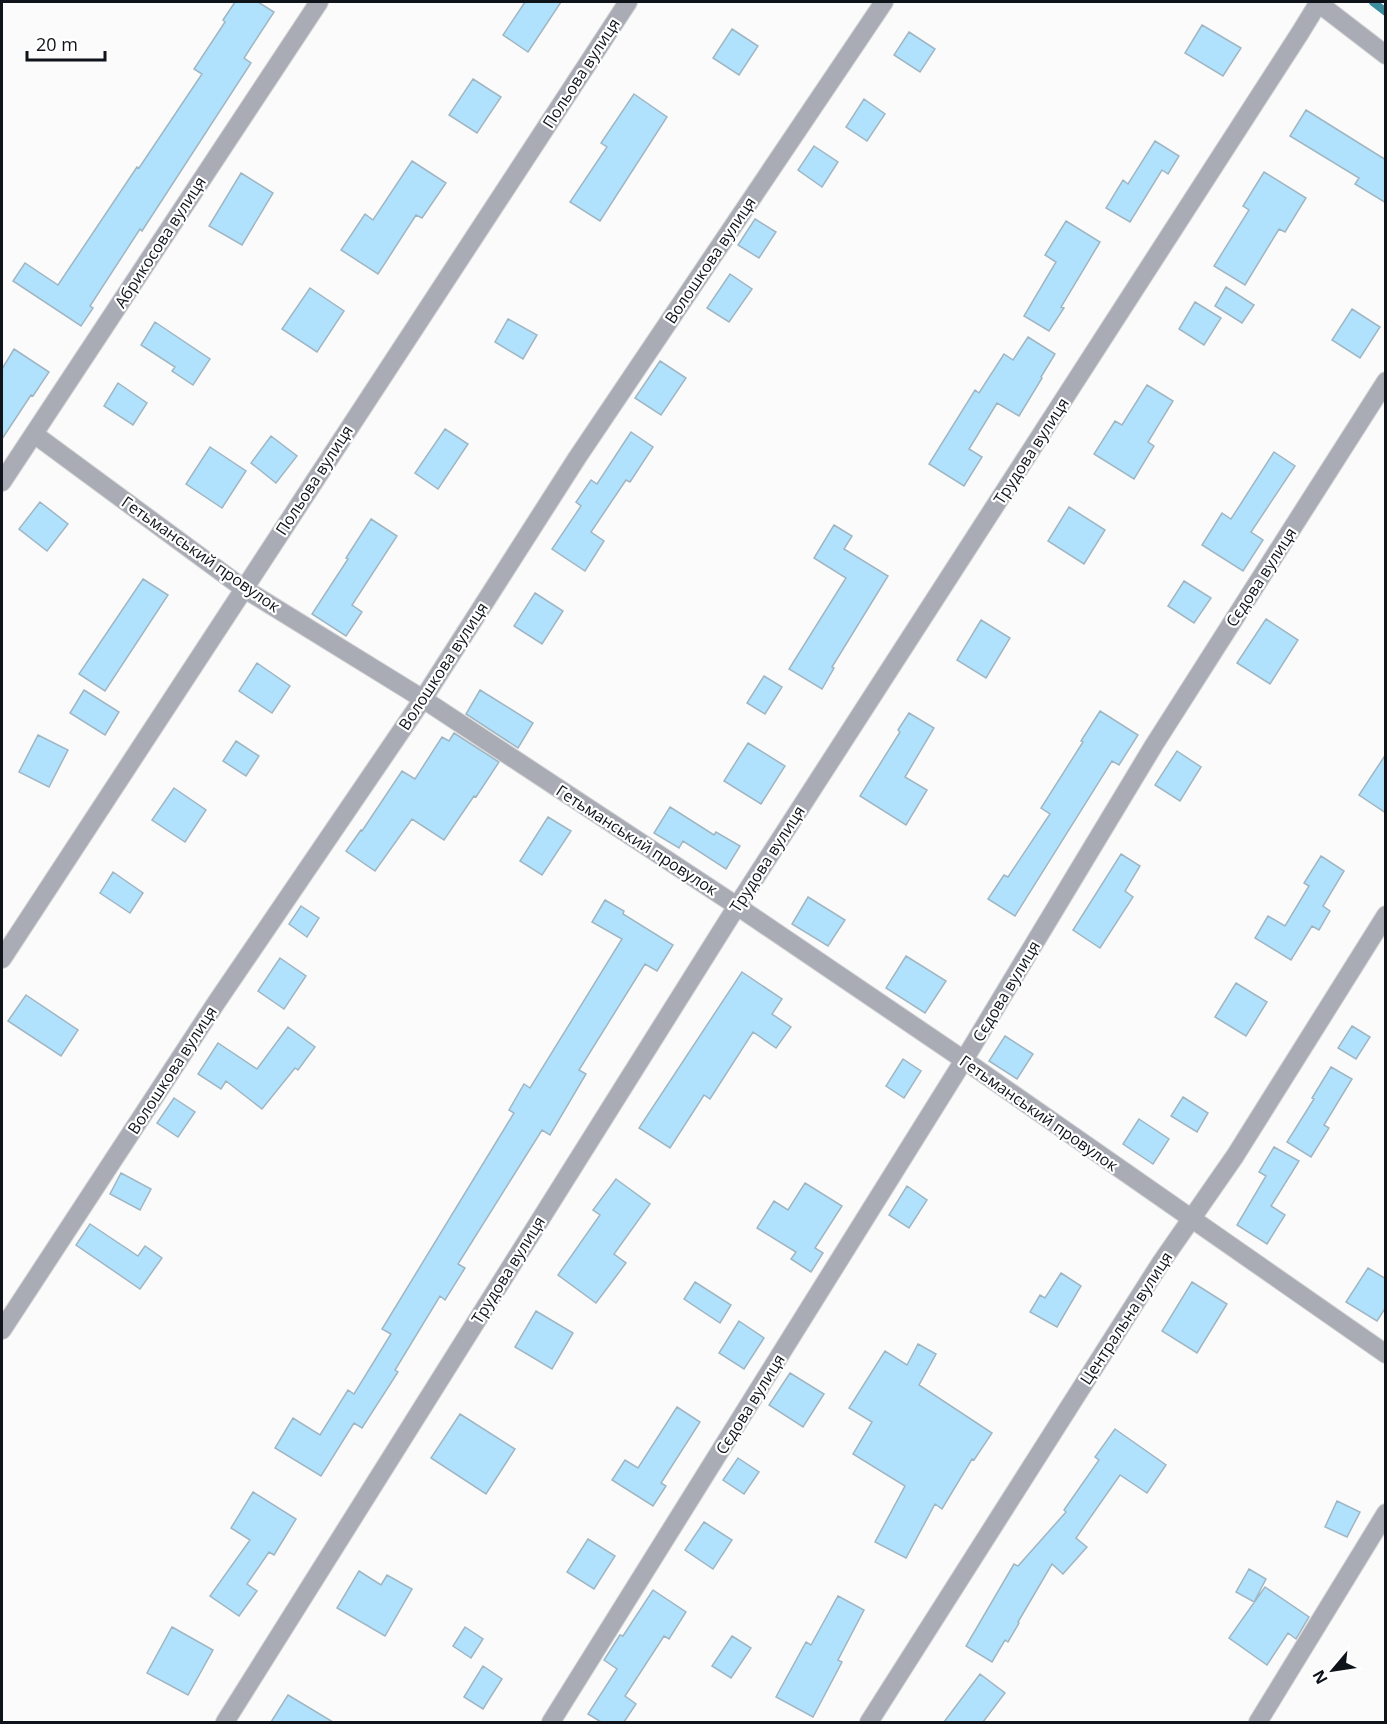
<svg xmlns="http://www.w3.org/2000/svg" width="1387" height="1724" viewBox="0 0 1387 1724" font-family="'Open Sans',sans-serif">
<rect width="100%" height="100%" fill="#fbfbfb"/>
<g fill="none" stroke-linecap="round" stroke-linejoin="round">
<path stroke="#3c8e9e" stroke-width="8" d="M 1373,2 L 1386,12"/>
</g>
<path fill="#b0e1fd" stroke="#a0b6c2" stroke-width="1.5" d="M 235,2 L 258,2 L 274,12 L 244,58 L 251,63 L 142,231 L 140,229 L 90,306 L 93,308 L 81,326 L 13,281 L 25,263 L 58,285 L 137,167 L 139,168 L 202,74 L 194,69 L 225,22 L 223,20 Z
M 525,2 L 561,2 L 528,52 L 503,35 Z
M 1202,25 L 1241,48 L 1223,76 L 1185,53 Z
M 732,29 L 758,46 L 739,75 L 713,58 Z
M 909,32 L 935,49 L 920,72 L 894,55 Z
M 473,79 L 501,97 L 477,133 L 449,115 Z
M 634,94 L 667,117 L 600,221 L 570,202 L 607,147 L 601,143 Z
M 864,99 L 885,114 L 867,141 L 846,127 Z
M 1306,110 L 1386,160 L 1386,203 L 1355,184 L 1359,178 L 1290,136 Z
M 1155,141 L 1179,156 L 1168,174 L 1162,170 L 1130,222 L 1106,208 L 1123,180 L 1128,184 Z
M 814,146 L 838,162 L 822,187 L 798,170 Z
M 412,161 L 446,183 L 422,218 L 416,215 L 378,274 L 341,250 L 365,214 L 373,220 Z
M 1264,172 L 1306,198 L 1285,232 L 1279,229 L 1245,285 L 1214,266 L 1249,210 L 1243,206 Z
M 241,173 L 273,193 L 242,245 L 209,226 Z
M 755,219 L 776,232 L 759,258 L 738,245 Z
M 1066,221 L 1100,242 L 1061,307 L 1064,308 L 1049,331 L 1024,316 L 1056,262 L 1045,255 Z
M 730,274 L 752,289 L 729,322 L 707,308 Z
M 1226,287 L 1254,305 L 1242,323 L 1215,306 Z
M 310,288 L 344,311 L 317,352 L 282,329 Z
M 1195,302 L 1221,318 L 1204,345 L 1179,329 Z
M 1352,309 L 1380,327 L 1360,358 L 1332,340 Z
M 508,319 L 537,335 L 523,359 L 495,342 Z
M 155,322 L 210,359 L 193,385 L 172,371 L 175,367 L 141,345 Z
M 1028,337 L 1055,354 L 1041,377 L 1042,378 L 1019,416 L 997,403 L 969,449 L 982,457 L 964,486 L 929,464 L 975,390 L 979,393 L 1004,354 L 1013,360 Z
M 14,349 L 49,372 L 33,396 L 31,395 L 2,439 L 2,369 Z
M 660,361 L 686,378 L 661,415 L 635,398 Z
M 118,383 L 147,403 L 133,425 L 104,406 Z
M 1147,385 L 1173,401 L 1148,442 L 1154,446 L 1134,479 L 1094,454 L 1115,421 L 1122,425 Z
M 445,429 L 468,444 L 438,489 L 415,473 Z
M 631,432 L 653,447 L 630,482 L 626,480 L 591,532 L 604,541 L 585,571 L 552,549 L 581,506 L 576,502 L 591,480 L 597,484 Z
M 271,436 L 297,456 L 276,483 L 251,463 Z
M 210,447 L 246,471 L 222,508 L 186,484 Z
M 1274,452 L 1295,466 L 1251,532 L 1263,540 L 1243,571 L 1202,545 L 1222,513 L 1231,519 Z
M 40,502 L 68,524 L 47,551 L 19,529 Z
M 1069,507 L 1105,530 L 1084,564 L 1048,541 Z
M 371,519 L 397,536 L 352,605 L 362,612 L 346,636 L 312,614 L 348,559 L 346,558 Z
M 834,525 L 852,536 L 844,549 L 888,576 L 832,667 L 834,668 L 822,689 L 789,669 L 846,578 L 814,558 Z
M 143,579 L 168,595 L 105,691 L 79,674 Z
M 1184,581 L 1211,598 L 1194,623 L 1168,606 Z
M 535,593 L 563,611 L 542,644 L 514,626 Z
M 1266,619 L 1298,640 L 1270,684 L 1237,663 Z
M 981,620 L 1010,638 L 986,678 L 957,660 Z
M 257,663 L 290,686 L 272,713 L 239,691 Z
M 764,676 L 782,687 L 765,714 L 747,703 Z
M 84,690 L 119,712 L 105,735 L 70,713 Z
M 480,690 L 533,723 L 518,748 L 466,714 Z
M 1100,711 L 1138,735 L 1119,765 L 1112,761 L 1015,916 L 988,899 L 1004,875 L 1008,877 L 1050,814 L 1041,808 L 1083,742 L 1081,741 Z
M 909,713 L 934,728 L 905,777 L 927,790 L 906,825 L 860,796 L 900,732 L 898,730 Z
M 454,733 L 499,762 L 476,797 L 474,796 L 444,840 L 412,819 L 375,871 L 346,851 L 361,830 L 362,831 L 402,771 L 415,779 L 442,737 L 449,741 Z
M 38,735 L 68,750 L 49,787 L 19,772 Z
M 236,741 L 259,756 L 246,776 L 223,761 Z
M 748,743 L 785,766 L 761,804 L 724,781 Z
M 1177,751 L 1201,767 L 1180,801 L 1155,785 Z
M 1386,754 L 1386,813 L 1359,795 Z
M 174,788 L 206,810 L 185,842 L 152,820 Z
M 670,807 L 714,835 L 716,832 L 740,846 L 726,869 L 683,841 L 679,848 L 654,833 Z
M 548,817 L 571,831 L 542,875 L 520,861 Z
M 1121,854 L 1140,866 L 1125,891 L 1133,897 L 1100,948 L 1073,930 Z
M 1321,856 L 1344,871 L 1323,906 L 1330,911 L 1319,930 L 1312,926 L 1291,960 L 1255,938 L 1268,916 L 1285,926 L 1309,886 L 1304,883 Z
M 113,872 L 143,893 L 130,913 L 100,893 Z
M 808,897 L 845,920 L 828,946 L 792,924 Z
M 605,900 L 624,911 L 623,914 L 673,945 L 657,971 L 645,964 L 579,1070 L 586,1074 L 550,1135 L 542,1130 L 458,1264 L 465,1268 L 445,1300 L 440,1296 L 395,1370 L 398,1372 L 362,1428 L 354,1423 L 321,1476 L 275,1448 L 293,1418 L 320,1435 L 348,1390 L 354,1394 L 391,1334 L 382,1329 L 514,1113 L 509,1110 L 524,1084 L 530,1088 L 622,939 L 592,922 Z
M 301,906 L 319,918 L 307,937 L 289,924 Z
M 906,956 L 946,981 L 925,1013 L 886,988 Z
M 280,958 L 306,976 L 284,1009 L 258,991 Z
M 742,972 L 782,999 L 772,1014 L 791,1027 L 776,1048 L 753,1032 L 710,1099 L 704,1095 L 670,1148 L 639,1128 Z
M 1236,983 L 1267,1002 L 1246,1036 L 1215,1017 Z
M 26,995 L 78,1030 L 61,1056 L 8,1021 Z
M 1352,1026 L 1370,1037 L 1356,1059 L 1338,1048 Z
M 288,1027 L 315,1047 L 298,1070 L 295,1068 L 262,1109 L 226,1081 L 221,1089 L 198,1074 L 218,1043 L 257,1069 Z
M 1005,1036 L 1033,1054 L 1017,1079 L 989,1061 Z
M 903,1059 L 921,1071 L 904,1098 L 886,1086 Z
M 1331,1067 L 1352,1079 L 1324,1125 L 1329,1128 L 1311,1157 L 1287,1142 L 1314,1099 L 1312,1098 Z
M 1183,1097 L 1208,1113 L 1197,1132 L 1171,1116 Z
M 174,1098 L 195,1112 L 178,1137 L 157,1123 Z
M 1139,1119 L 1169,1139 L 1153,1164 L 1123,1144 Z
M 1274,1147 L 1299,1161 L 1271,1206 L 1285,1215 L 1267,1244 L 1237,1225 L 1266,1176 L 1259,1172 Z
M 121,1173 L 151,1189 L 140,1210 L 110,1194 Z
M 616,1179 L 650,1204 L 614,1254 L 626,1263 L 596,1303 L 558,1275 L 600,1215 L 593,1210 Z
M 805,1183 L 842,1206 L 815,1248 L 823,1253 L 811,1272 L 791,1259 L 796,1252 L 757,1228 L 774,1201 L 788,1210 Z
M 907,1186 L 927,1200 L 909,1228 L 889,1215 Z
M 90,1224 L 138,1256 L 145,1246 L 162,1258 L 140,1289 L 76,1245 Z
M 1368,1268 L 1386,1279 L 1386,1307 L 1377,1321 L 1346,1302 Z
M 1061,1273 L 1081,1286 L 1057,1327 L 1030,1312 L 1040,1295 L 1045,1298 Z
M 695,1282 L 731,1305 L 720,1323 L 684,1299 Z
M 1192,1282 L 1227,1304 L 1197,1353 L 1162,1331 Z
M 536,1311 L 573,1333 L 552,1369 L 515,1347 Z
M 739,1321 L 764,1338 L 744,1369 L 719,1353 Z
M 918,1344 L 936,1354 L 919,1385 L 992,1433 L 974,1460 L 972,1459 L 942,1509 L 935,1504 L 906,1558 L 875,1542 L 905,1486 L 853,1454 L 872,1422 L 849,1408 L 885,1351 L 907,1365 Z
M 790,1373 L 824,1394 L 803,1427 L 769,1405 Z
M 677,1407 L 700,1422 L 661,1483 L 666,1486 L 653,1506 L 612,1480 L 625,1460 L 638,1468 Z
M 460,1414 L 515,1449 L 486,1494 L 431,1458 Z
M 1115,1429 L 1166,1465 L 1147,1493 L 1120,1475 L 1076,1538 L 1087,1547 L 1063,1574 L 1052,1564 L 1018,1622 L 1019,1623 L 1008,1642 L 1005,1640 L 992,1662 L 966,1646 L 1014,1564 L 1018,1566 L 1066,1512 L 1064,1510 L 1099,1460 L 1095,1457 Z
M 738,1458 L 759,1472 L 744,1494 L 723,1480 Z
M 253,1492 L 296,1519 L 274,1555 L 269,1552 L 247,1584 L 257,1591 L 239,1616 L 210,1596 L 250,1540 L 231,1528 Z
M 1337,1501 L 1360,1512 L 1347,1537 L 1325,1527 Z
M 704,1522 L 732,1540 L 713,1569 L 685,1550 Z
M 588,1539 L 615,1556 L 594,1589 L 567,1572 Z
M 1249,1569 L 1266,1579 L 1254,1602 L 1236,1592 Z
M 359,1571 L 381,1585 L 387,1575 L 412,1589 L 385,1636 L 337,1608 Z
M 1265,1587 L 1309,1617 L 1296,1639 L 1288,1633 L 1267,1665 L 1229,1638 Z
M 653,1590 L 686,1612 L 669,1639 L 664,1636 L 625,1696 L 636,1704 L 624,1722 L 601,1722 L 588,1714 L 617,1669 L 604,1660 L 620,1635 L 623,1636 Z
M 838,1596 L 864,1610 L 838,1660 L 842,1662 L 813,1717 L 776,1697 L 806,1642 L 811,1645 Z
M 172,1627 L 213,1650 L 188,1695 L 147,1673 Z
M 465,1627 L 483,1639 L 471,1658 L 453,1646 Z
M 732,1636 L 751,1648 L 731,1678 L 712,1666 Z
M 483,1666 L 502,1679 L 483,1709 L 464,1697 Z
M 980,1674 L 1005,1693 L 983,1722 L 944,1722 Z
M 288,1695 L 333,1722 L 271,1722 Z"/>
<g fill="none" stroke-linecap="round" stroke-linejoin="round">
<g stroke="#d5d6d7" stroke-width="20">
<path id="street" d="M 1317,2 L 1386,55
M 34,434 L 243,588 L 423,699 L 737,906 L 964,1060 L 1386,1354
M 2,482 L 319,2
M 2,959 L 628,2
M 2,1330 L 216,1003 L 423,699 L 577,458 L 884,2
M 225,1722 L 737,906 L 1300,33 L 1319,2
M 551,1722 L 964,1060 L 1154,745 L 1386,381
M 869,1722 L 1160,1264 L 1235,1156 L 1386,915
M 1258,1722 L 1386,1513"/>
</g>
<use href="#street" stroke="#aaacb5" stroke-width="18"/>
</g>
<g text-anchor="middle" stroke-width="4.5" stroke-linejoin="round" paint-order="stroke">
<g font-size="16" fill="#0f131a" stroke="#fff">
<text transform="translate(581 73) rotate(-57)" y="6">Польова вулиця</text>
<text transform="translate(160 242) rotate(-57)" y="6">Абрикосова вулиця</text>
<text transform="translate(710 260) rotate(-56)" y="6">Волошкова вулиця</text>
<text transform="translate(1031 451) rotate(-57)" y="6">Трудова вулиця</text>
<text transform="translate(314 480) rotate(-57)" y="6">Польова вулиця</text>
<text transform="translate(201 554) rotate(35)" y="6">Гетьманський провулок</text>
<text transform="translate(1261 577) rotate(-57)" y="6">Сєдова вулиця</text>
<text transform="translate(443 666) rotate(-57)" y="6">Волошкова вулиця</text>
<text transform="translate(637 840) rotate(33)" y="6">Гетьманський провулок</text>
<text transform="translate(767 859) rotate(-57)" y="6">Трудова вулиця</text>
<text transform="translate(1006 991) rotate(-59)" y="6">Сєдова вулиця</text>
<text transform="translate(172 1070) rotate(-57)" y="6">Волошкова вулиця</text>
<text transform="translate(1039 1113) rotate(35)" y="6">Гетьманський провулок</text>
<text transform="translate(508 1270) rotate(-58)" y="6">Трудова вулиця</text>
<text transform="translate(1126 1318) rotate(-57)" y="6">Центральна вулиця</text>
<text transform="translate(750 1404) rotate(-58)" y="6">Сєдова вулиця</text>
</g>
</g>
<rect width="1387" height="1724" fill="none" stroke="#0f131a" stroke-width="6"/>
<g transform="translate(1333 1670) rotate(241)" stroke="#ffffff" stroke-width="4.5" paint-order="stroke">
<path d="M0-4.5L10 22L0 15L-10 22Z" fill="#0f131a"/>
<text y="-9" font-size="16" font-weight="bold" text-anchor="middle" fill="#0f131a">N</text>
</g>
<path d="M27 51v9h78v-9" fill="none" stroke="#0f131a" stroke-width="3"/>
<text x="36" y="51" font-size="18" fill="#0f131a" stroke="#ffffff" stroke-width="4.5" paint-order="stroke">20 m</text>
</svg>
